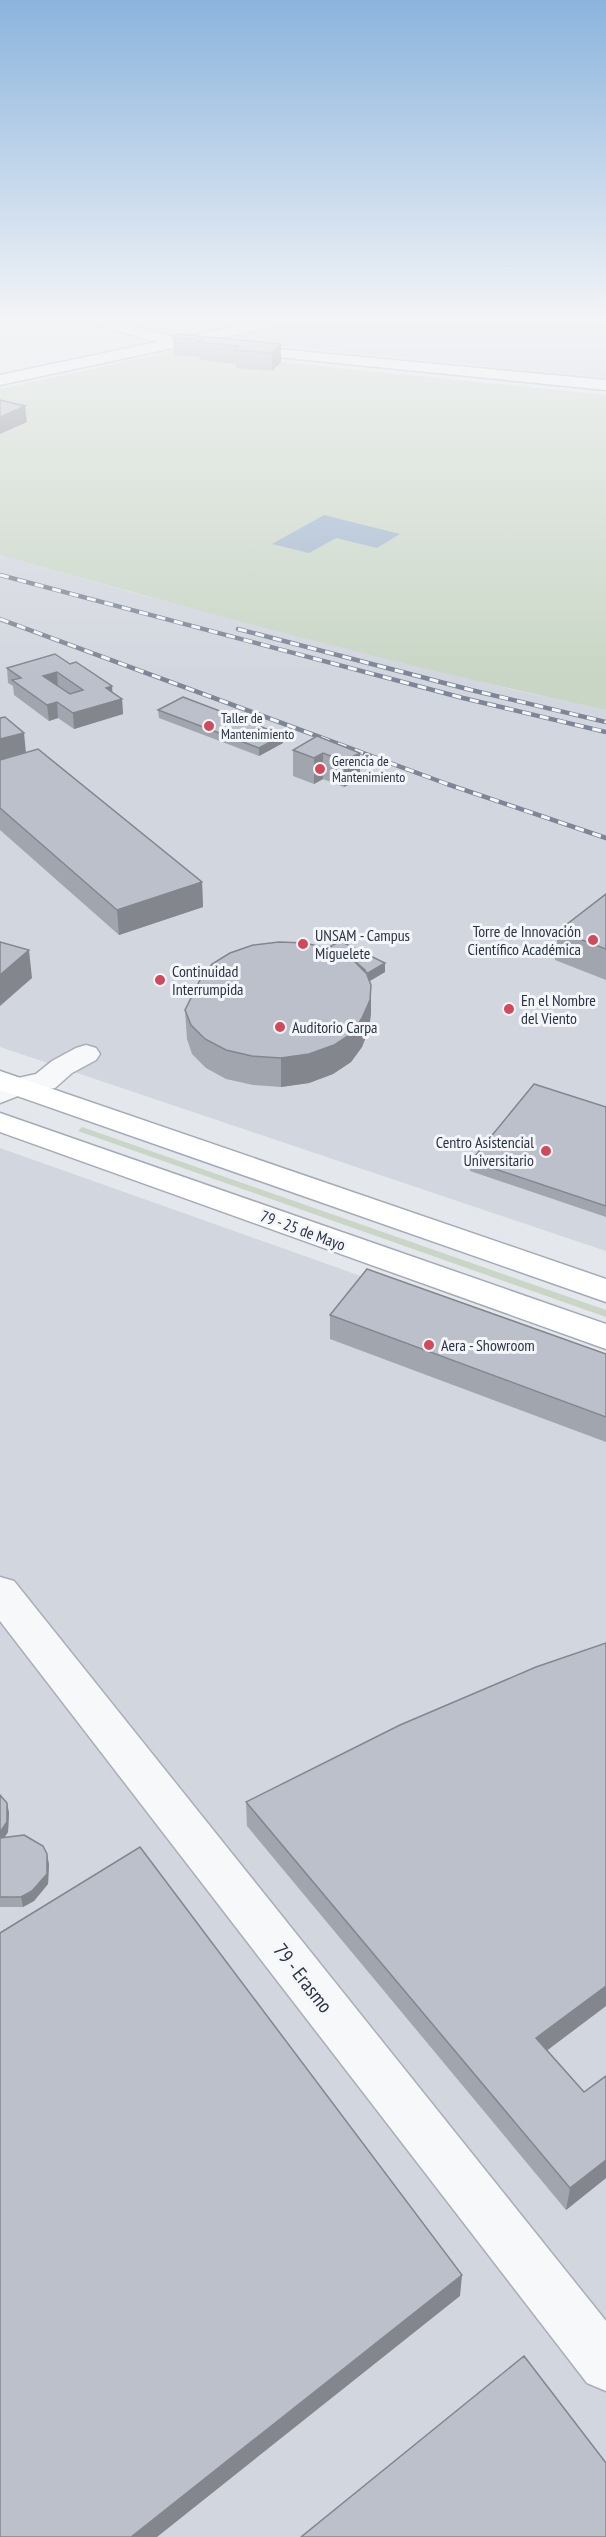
<svg xmlns="http://www.w3.org/2000/svg" width="606" height="2537" viewBox="0 0 606 2537" font-family="'PT Sans Narrow',sans-serif">
<rect width="100%" height="100%" fill="#e4e7ec"/>
<path fill="#d2d6de" d="M 318,320 L 606,320 L 606,378 L 223,340 Z
M 0,555 L 134,593 L 514,690 L 606,710 L 606,1251 L 0,1047 Z
M 0,1148 L 606,1363 L 606,2537 L 0,2537 Z"/>
<path fill="#c9d6c5" d="M 173,351 L 606,395 L 606,710 C 402,666 200,612 0,555 L 0,389 Z
M 82,1127 L 606,1310 L 606,1317 L 78,1131 Z"/>
<path fill="#9fb4cc" d="M 324,515 L 400,534 L 377,548 L 336,538 L 309,553 L 272,544 Z"/>
<g fill="none" stroke-linecap="round" stroke-linejoin="round">
<g stroke="#a9aeb7" stroke-width="3">
<path id="minor" d="M 86,320 L 110,320 L 178,338 L 264,320 L 291,320 L 289,323 L 204,342 L 606,380 L 606,390 L 178,347 L 0,385 L 0,375 L 157,342 L 89,323 Z
M 86,1045 L 96,1048 L 100,1054 L 96,1060 L 72,1073 L 55,1088 L 23,1094 L 0,1103 L 0,1082 L 36,1074 L 52,1061 L 76,1048 Z
M 0,1577 L 14,1581 L 606,2321 L 606,2391 L 587,2383 L 0,1621 Z"/>
</g>
<g stroke="#a3abb8" stroke-width="3">
<path id="major" d="M 0,1071 L 606,1279 L 606,1302 L 0,1090 Z
M 0,1113 L 606,1324 L 606,1349 L 0,1132 Z"/>
</g>
<use href="#minor" fill="#f7f8fa" fill-rule="evenodd"/>
<use href="#major" fill="#fff" fill-rule="evenodd"/>
<g stroke="#7d8696" stroke-width="4.5">
<path id="rail" d="M 0,575 L 463,698 L 606,732
M 0,619 L 447,784 L 606,838
M 238,629 L 471,690 L 606,722"/>
</g>
<use href="#rail" stroke="#f4f6f9" stroke-width="3" stroke-dasharray="9" stroke-linecap="butt"/>
</g>
<path fill="#a1a5ae" d="M 173,337 L 281,344 L 281,362 L 272,371 L 236,368 L 236,364 L 199,360 L 199,357 L 174,355 Z
M 55,654 L 122,699 L 123,714 L 74,729 L 58,718 L 49,721 L 14,695 L 13,686 L 8,683 L 7,668 Z
M 158,710 L 283,735 L 283,743 L 259,756 L 159,718 Z
M 0,718 L 26,752 L 202,882 L 203,907 L 119,935 L 0,830 Z
M 293,750 L 360,753 L 360,779 L 344,787 L 323,779 L 314,784 L 293,776 Z
M 606,894 L 606,980 L 555,960 L 558,931 Z
M 230,953 L 385,972 L 370,981 L 371,985 L 371,1013 L 369,1029 L 362,1047 L 351,1062 L 333,1074 L 309,1083 L 281,1087 L 253,1085 L 226,1079 L 206,1068 L 192,1054 L 187,1039 L 185,1010 Z
M 606,1107 L 606,1217 L 470,1171 L 471,1161 Z
M 330,1315 L 606,1354 L 606,1442 L 330,1339 Z
M 606,1643 L 606,2006 L 547,2050 L 584,2092 L 606,2076 L 606,2178 L 566,2210 L 247,1826 L 246,1802 Z
M 0,1795 L 7,1803 L 9,1813 L 8,1832 L 5,1837 L 49,1864 L 48,1884 L 34,1901 L 23,1907 L 0,1907 Z"/>
<path fill="#83868d" d="M 281,344 L 281,362 L 272,371 L 272,353 Z
M 25,406 L 27,422 L 0,434 L 0,417 Z
M 57,672 L 58,687 L 43,676 Z
M 112,686 L 113,701 L 122,699 L 123,714 L 74,729 L 73,713 L 106,688 Z
M 57,702 L 58,718 L 49,721 L 47,705 Z
M 24,733 L 26,753 L 0,760 L 0,739 Z
M 283,735 L 283,743 L 259,756 L 259,748 Z
M 323,753 L 323,779 L 314,784 L 314,758 Z
M 360,753 L 360,779 L 344,787 L 344,761 Z
M 202,882 L 203,907 L 119,935 L 117,910 Z
M 29,950 L 32,978 L 0,1006 L 0,975 Z
M 385,963 L 385,972 L 368,982 L 368,973 Z
M 371,985 L 371,1013 L 369,1029 L 362,1047 L 351,1062 L 333,1074 L 309,1083 L 281,1087 L 281,1058 Z
M 7,1803 L 9,1813 L 8,1832 L 2,1841 L 0,1843 L 0,1832 Z
M 47,1854 L 49,1864 L 48,1884 L 34,1901 L 23,1907 L 21,1897 Z
M 606,1986 L 606,2006 L 533,2061 L 536,2038 Z
M 606,2160 L 606,2178 L 566,2210 L 570,2188 Z
M 462,2275 L 460,2296 L 157,2537 L 131,2537 Z"/>
<path fill="#bbc0ca" stroke="#83868d" stroke-width="1.5" fill-rule="evenodd" d="M 177,334 L 281,344 L 272,353 L 236,350 L 239,346 L 199,342 L 202,340 L 173,337 Z
M 0,400 L 25,406 L 0,417 Z
M 55,654 L 70,664 L 76,662 L 112,686 L 106,688 L 122,699 L 73,713 L 57,702 L 47,705 L 12,680 L 21,678 L 7,668 ZM 57,672 L 83,690 L 70,694 L 43,676 Z
M 183,697 L 283,735 L 259,748 L 158,710 Z
M 5,717 L 24,733 L 0,739 L 0,718 Z
M 317,736 L 360,753 L 344,761 L 323,753 L 314,758 L 293,750 Z
M 38,749 L 202,882 L 117,910 L 0,808 L 0,760 Z
M 606,894 L 606,949 L 558,931 Z
M 340,941 L 385,963 L 368,973 L 365,972 L 351,958 L 328,948 Z
M 0,942 L 29,950 L 0,975 Z
M 279,942 L 305,943 L 330,949 L 351,958 L 365,970 L 371,985 L 370,1000 L 362,1018 L 352,1033 L 334,1045 L 309,1054 L 281,1058 L 252,1056 L 226,1050 L 205,1039 L 191,1025 L 185,1010 L 201,978 L 212,964 L 230,953 L 253,945 Z
M 534,1084 L 606,1107 L 606,1206 L 471,1161 Z
M 367,1269 L 606,1354 L 606,1417 L 330,1315 Z
M 606,1643 L 606,1986 L 536,2038 L 584,2092 L 606,2076 L 606,2160 L 570,2188 L 246,1802 L 400,1725 L 536,1667 Z
M 0,1795 L 7,1803 L 7,1822 L 0,1832 Z
M 24,1835 L 43,1846 L 47,1854 L 47,1874 L 32,1891 L 21,1897 L 0,1897 L 0,1838 Z
M 140,1847 L 462,2275 L 131,2537 L 0,2537 L 0,1933 Z
M 524,2356 L 606,2463 L 606,2537 L 301,2537 Z"/>
<linearGradient id="sky" x2="0" y2="1"><stop stop-color="#8bb4dd"/><stop offset="0.47" stop-color="#f3f4f6"/><stop offset="1" stop-color="#f3f4f6" stop-opacity="0"/></linearGradient>
<rect width="606" height="675" fill="url(#sky)"/>
<g fill="#d1495b" stroke="#f4f6f9" stroke-width="2">
<circle cx="209" cy="726" r="6"/>
<circle cx="320" cy="769" r="6"/>
<circle cx="593" cy="940" r="6"/>
<circle cx="303" cy="944" r="6"/>
<circle cx="160" cy="980" r="6"/>
<circle cx="509" cy="1009" r="6"/>
<circle cx="280" cy="1027" r="6"/>
<circle cx="546" cy="1151" r="6"/>
<circle cx="429" cy="1345" r="6"/>
</g>
<g text-anchor="middle" stroke-width="6" stroke-linejoin="round" paint-order="stroke">
<g font-size="14" fill="#2b3445" stroke="#f4f6f9" text-anchor="start">
<text x="221" y="723">Taller de<tspan x="221" dy="16">Mantenimiento</tspan></text>
<text x="332" y="766">Gerencia de<tspan x="332" dy="16">Mantenimiento</tspan></text>
</g>
<g font-size="16" fill="#2b3445" stroke="#f4f6f9" text-anchor="start">
<text x="581" y="937" text-anchor="end">Torre de Innovación<tspan x="581" dy="18">Científico Académica</tspan></text>
<text x="315" y="941">UNSAM - Campus<tspan x="315" dy="18">Miguelete</tspan></text>
<text x="172" y="977">Continuidad<tspan x="172" dy="18">Interrumpida</tspan></text>
<text x="521" y="1006">En el Nombre<tspan x="521" dy="18">del Viento</tspan></text>
<text x="292" y="1033">Auditorio Carpa</text>
<text x="534" y="1148" text-anchor="end">Centro Asistencial<tspan x="534" dy="18">Universitario</tspan></text>
<text x="441" y="1351">Aera - Showroom</text>
</g>
<g font-size="16" fill="#2b3445" stroke="#f4f6f9">
<text transform="translate(303 1230) rotate(20)" y="6">79 - 25 de Mayo</text>
</g>
<g font-size="20" fill="#2b3445" stroke="#f4f6f9">
<text transform="translate(303 1978) rotate(52)" y="7">79 - Erasmo</text>
</g>
</g>
</svg>
